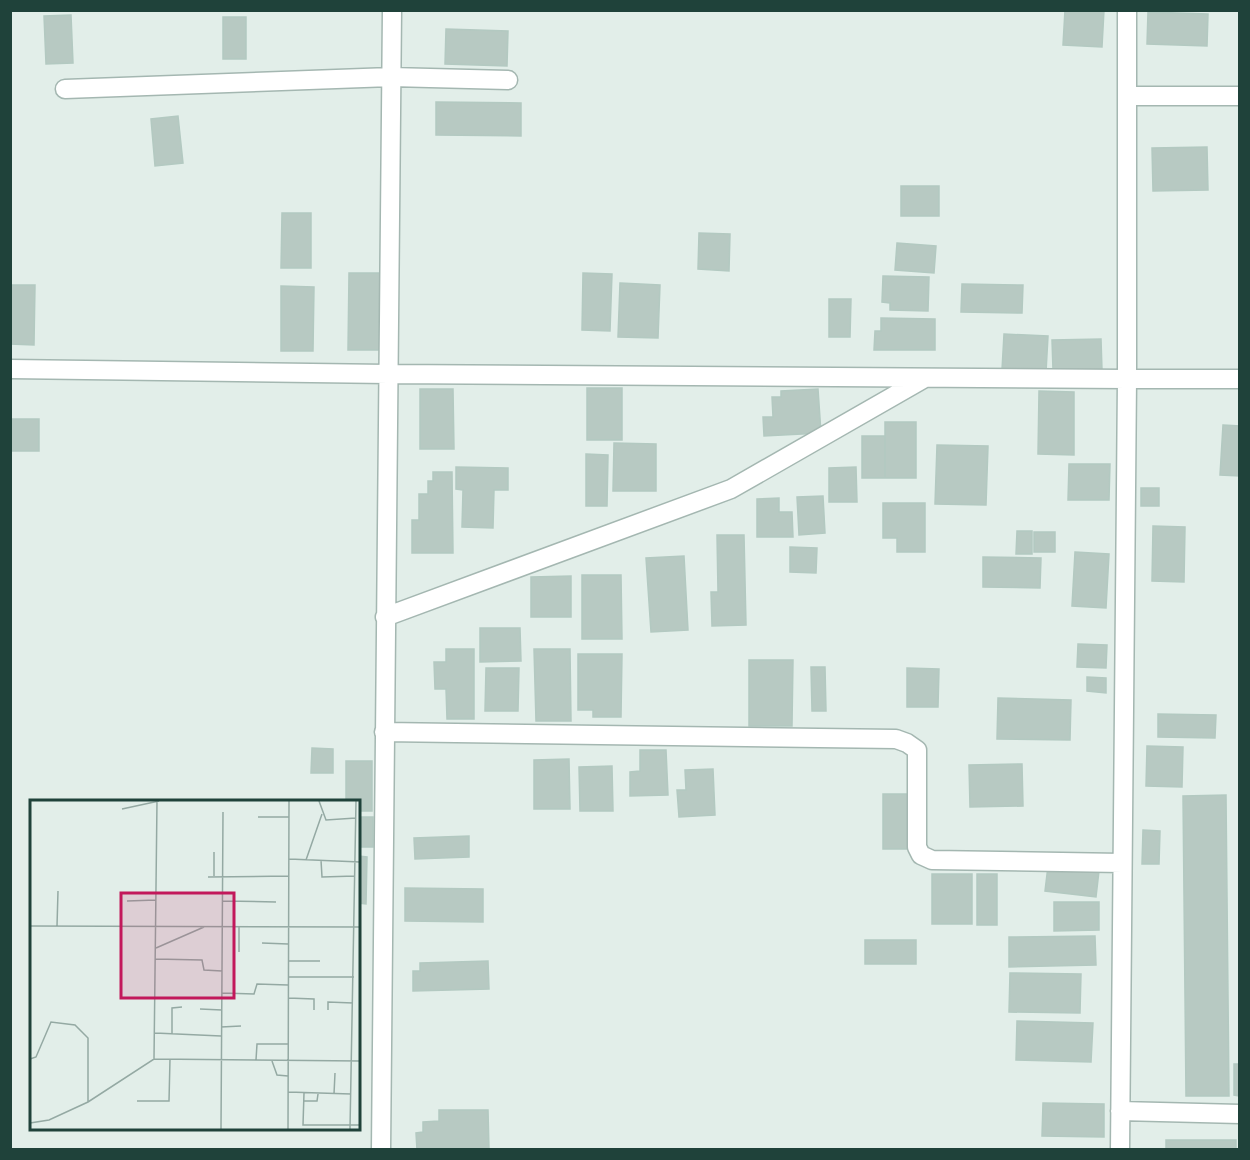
<svg xmlns="http://www.w3.org/2000/svg" width="1250" height="1160" viewBox="0 0 1250 1160" font-family="'Sofia Sans Condensed',sans-serif">
<rect width="100%" height="100%" fill="#e2eee9"/>
<path fill="#b7c9c2" stroke="#b3c9c1" stroke-width="1.5" d="M 1065,10 L 1104,10 L 1102,47 L 1063,45 Z
M 1148,12 L 1208,14 L 1207,46 L 1147,44 Z
M 71,15 L 73,63 L 46,64 L 44,16 Z
M 223,17 L 246,17 L 246,59 L 223,59 Z
M 446,29 L 508,31 L 507,66 L 445,64 Z
M 436,102 L 521,103 L 521,136 L 436,135 Z
M 178,116 L 183,163 L 155,166 L 151,119 Z
M 1207,147 L 1208,190 L 1153,191 L 1152,148 Z
M 901,186 L 939,186 L 939,216 L 901,216 Z
M 282,213 L 311,213 L 311,268 L 281,268 Z
M 699,233 L 730,234 L 729,271 L 698,269 Z
M 897,243 L 936,246 L 934,273 L 895,270 Z
M 349,273 L 380,273 L 379,350 L 348,350 Z
M 583,273 L 612,274 L 610,331 L 582,330 Z
M 883,276 L 929,277 L 928,311 L 890,310 L 890,303 L 882,302 Z
M 620,283 L 660,285 L 658,338 L 618,337 Z
M 962,284 L 1023,285 L 1022,313 L 961,312 Z
M 10,285 L 35,285 L 34,345 L 10,344 Z
M 281,286 L 314,287 L 313,351 L 281,351 Z
M 829,299 L 851,299 L 850,337 L 829,337 Z
M 881,318 L 935,319 L 935,350 L 874,350 L 875,331 L 881,331 Z
M 1004,334 L 1048,336 L 1046,372 L 1002,370 Z
M 1101,339 L 1102,370 L 1053,370 L 1052,340 Z
M 587,388 L 622,388 L 622,440 L 587,440 Z
M 420,389 L 453,389 L 454,449 L 420,449 Z
M 818,389 L 821,433 L 764,436 L 763,417 L 773,417 L 772,397 L 781,397 L 781,391 Z
M 1039,391 L 1074,392 L 1074,455 L 1038,454 Z
M 10,419 L 39,419 L 39,451 L 10,451 Z
M 885,422 L 916,422 L 916,478 L 885,478 Z
M 1223,425 L 1240,426 L 1240,476 L 1220,475 Z
M 862,436 L 885,436 L 885,478 L 862,478 Z
M 614,443 L 656,444 L 656,491 L 613,491 Z
M 937,445 L 988,446 L 986,505 L 935,504 Z
M 586,454 L 608,455 L 607,506 L 586,506 Z
M 1069,464 L 1110,464 L 1109,500 L 1068,500 Z
M 456,467 L 508,468 L 508,490 L 494,490 L 493,528 L 462,527 L 463,490 L 456,489 Z
M 856,467 L 857,502 L 829,502 L 829,468 Z
M 433,472 L 452,472 L 453,553 L 412,553 L 412,520 L 419,520 L 419,494 L 428,494 L 428,481 L 433,481 Z
M 1141,488 L 1159,488 L 1159,506 L 1141,506 Z
M 823,496 L 825,533 L 799,535 L 797,497 Z
M 779,498 L 779,512 L 792,512 L 793,537 L 757,537 L 757,499 Z
M 883,503 L 925,503 L 925,552 L 897,552 L 897,538 L 883,538 Z
M 1153,526 L 1185,527 L 1184,582 L 1152,581 Z
M 1017,531 L 1032,531 L 1032,554 L 1016,554 Z
M 1034,532 L 1055,532 L 1055,552 L 1034,552 Z
M 717,535 L 744,535 L 746,625 L 712,626 L 711,592 L 718,592 Z
M 790,547 L 817,548 L 816,573 L 790,572 Z
M 1075,552 L 1109,554 L 1106,608 L 1072,606 Z
M 684,556 L 688,630 L 651,632 L 646,558 Z
M 983,557 L 1041,558 L 1040,588 L 983,587 Z
M 582,575 L 621,575 L 622,639 L 582,639 Z
M 571,576 L 571,617 L 531,617 L 531,577 Z
M 480,628 L 520,628 L 521,661 L 480,662 Z
M 1078,644 L 1107,645 L 1106,668 L 1077,667 Z
M 446,649 L 474,649 L 474,719 L 447,719 L 446,689 L 435,689 L 434,662 L 446,662 Z
M 534,649 L 570,649 L 571,721 L 536,721 Z
M 578,654 L 622,654 L 621,717 L 593,717 L 593,710 L 578,710 Z
M 749,660 L 793,660 L 792,726 L 749,726 Z
M 811,667 L 825,667 L 826,711 L 812,711 Z
M 486,668 L 519,668 L 518,711 L 485,711 Z
M 907,668 L 939,669 L 938,707 L 907,707 Z
M 1087,677 L 1106,678 L 1106,693 L 1087,691 Z
M 998,698 L 1071,700 L 1070,740 L 997,739 Z
M 1158,714 L 1216,715 L 1215,738 L 1158,737 Z
M 1147,746 L 1183,747 L 1182,787 L 1146,786 Z
M 312,748 L 333,749 L 333,773 L 311,773 Z
M 640,750 L 666,750 L 668,795 L 630,796 L 630,772 L 640,771 Z
M 569,759 L 570,809 L 534,809 L 534,760 Z
M 346,761 L 372,761 L 372,811 L 358,811 L 358,802 L 346,802 Z
M 1022,764 L 1023,806 L 970,807 L 969,765 Z
M 612,766 L 613,811 L 580,811 L 579,767 Z
M 713,769 L 715,815 L 679,817 L 677,790 L 686,790 L 685,770 Z
M 883,794 L 914,794 L 914,849 L 883,849 Z
M 1226,795 L 1229,1096 L 1186,1096 L 1183,796 Z
M 358,817 L 373,817 L 373,847 L 358,847 Z
M 1143,830 L 1160,831 L 1159,864 L 1142,864 Z
M 469,836 L 469,857 L 415,859 L 414,838 Z
M 358,856 L 367,857 L 366,904 L 358,903 Z
M 1048,866 L 1099,871 L 1096,897 L 1045,891 Z
M 932,874 L 972,874 L 972,924 L 932,924 Z
M 977,874 L 997,874 L 997,925 L 977,925 Z
M 405,888 L 483,889 L 483,922 L 405,921 Z
M 1054,902 L 1099,902 L 1099,930 L 1054,931 Z
M 1095,936 L 1096,965 L 1009,967 L 1009,937 Z
M 865,940 L 916,940 L 916,964 L 865,964 Z
M 488,961 L 489,989 L 413,991 L 413,971 L 420,971 L 420,963 Z
M 1010,973 L 1081,974 L 1080,1013 L 1009,1012 Z
M 1017,1021 L 1093,1023 L 1091,1062 L 1016,1060 Z
M 1234,1064 L 1240,1064 L 1240,1096 L 1234,1095 Z
M 1043,1103 L 1104,1104 L 1104,1137 L 1042,1136 Z
M 439,1110 L 488,1110 L 489,1150 L 417,1150 L 416,1133 L 423,1132 L 423,1122 L 439,1121 Z
M 1166,1140 L 1236,1140 L 1236,1150 L 1166,1150 Z"/>
<g fill="none" stroke-linecap="round" stroke-linejoin="round">
<g stroke="#a4b7b1" stroke-width="21">
<path id="minor" d="M 65,89 L 391,77 L 508,80
M 1127,96 L 1240,96
M 10,369 L 388,374 L 1127,379 L 1240,379
M 385,617 L 731,489 L 925,378
M 384,732 L 896,739 L 907,743 L 917,750 L 917,847 L 921,855 L 932,860 L 1122,863
M 1120,1111 L 1240,1114
M 381,1150 L 392,10
M 1120,1150 L 1127,379 L 1127,10"/>
</g>
<use href="#minor" stroke="#fff" stroke-width="18"/>
</g>
<g transform="translate(30 800)">
<rect width="330" height="330" fill="#e2eee9"/>
<path fill="none" stroke="#94a9a3" stroke-width="1.5" d="M 289,1 L 296,20 L 326,18M 92,9 L 129,1M 228,17 L 259,17M 184,52 L 184,76M 259,59 L 330,62M 276,60 L 292,14M 291,60 L 292,77 L 325,76M 178,77 L 259,76M 97,101 L 126,100M 193,101 L 246,102M 0,126 L 330,127M 27,126 L 28,91M 209,127 L 209,152M 232,143 L 258,144M 126,148 L 174,127M 125,159 L 172,160 L 174,170 L 192,171M 258,161 L 290,161M 259,177 L 324,177M 192,193 L 224,194 L 227,184 L 258,185M 258,198 L 284,199 L 284,210M 170,209 L 192,210M 298,210 L 298,202 L 323,203M 191,227 L 211,226M 125,233 L 191,236M 142,234 L 142,208 L 152,207M 0,259 L 6,257 L 21,222 L 45,225 L 58,238 L 58,302M 124,259 L 127,1M 226,260 L 227,244 L 258,244M 242,261 L 247,275 L 258,276M 258,292 L 321,294M 274,293 L 273,325 L 330,325M 304,294 L 305,273M 107,301 L 139,301 L 140,259M 273,301 L 287,301 L 288,294M 0,323 L 19,320 L 58,302 L 124,259 L 330,261M 191,329 L 193,12M 258,329 L 259,1M 320,329 L 326,1"/>
<path fill="#c2185b" fill-opacity="0.15" stroke="#c2185b" stroke-width="3" d="M 91,93 L 204,93 L 204,198 L 91,198 Z"/>
<rect width="330" height="330" fill="none" stroke="#1f423a" stroke-width="3"/>
</g>
<rect width="1250" height="1160" fill="none" stroke="#1f423a" stroke-width="24"/>
</svg>
